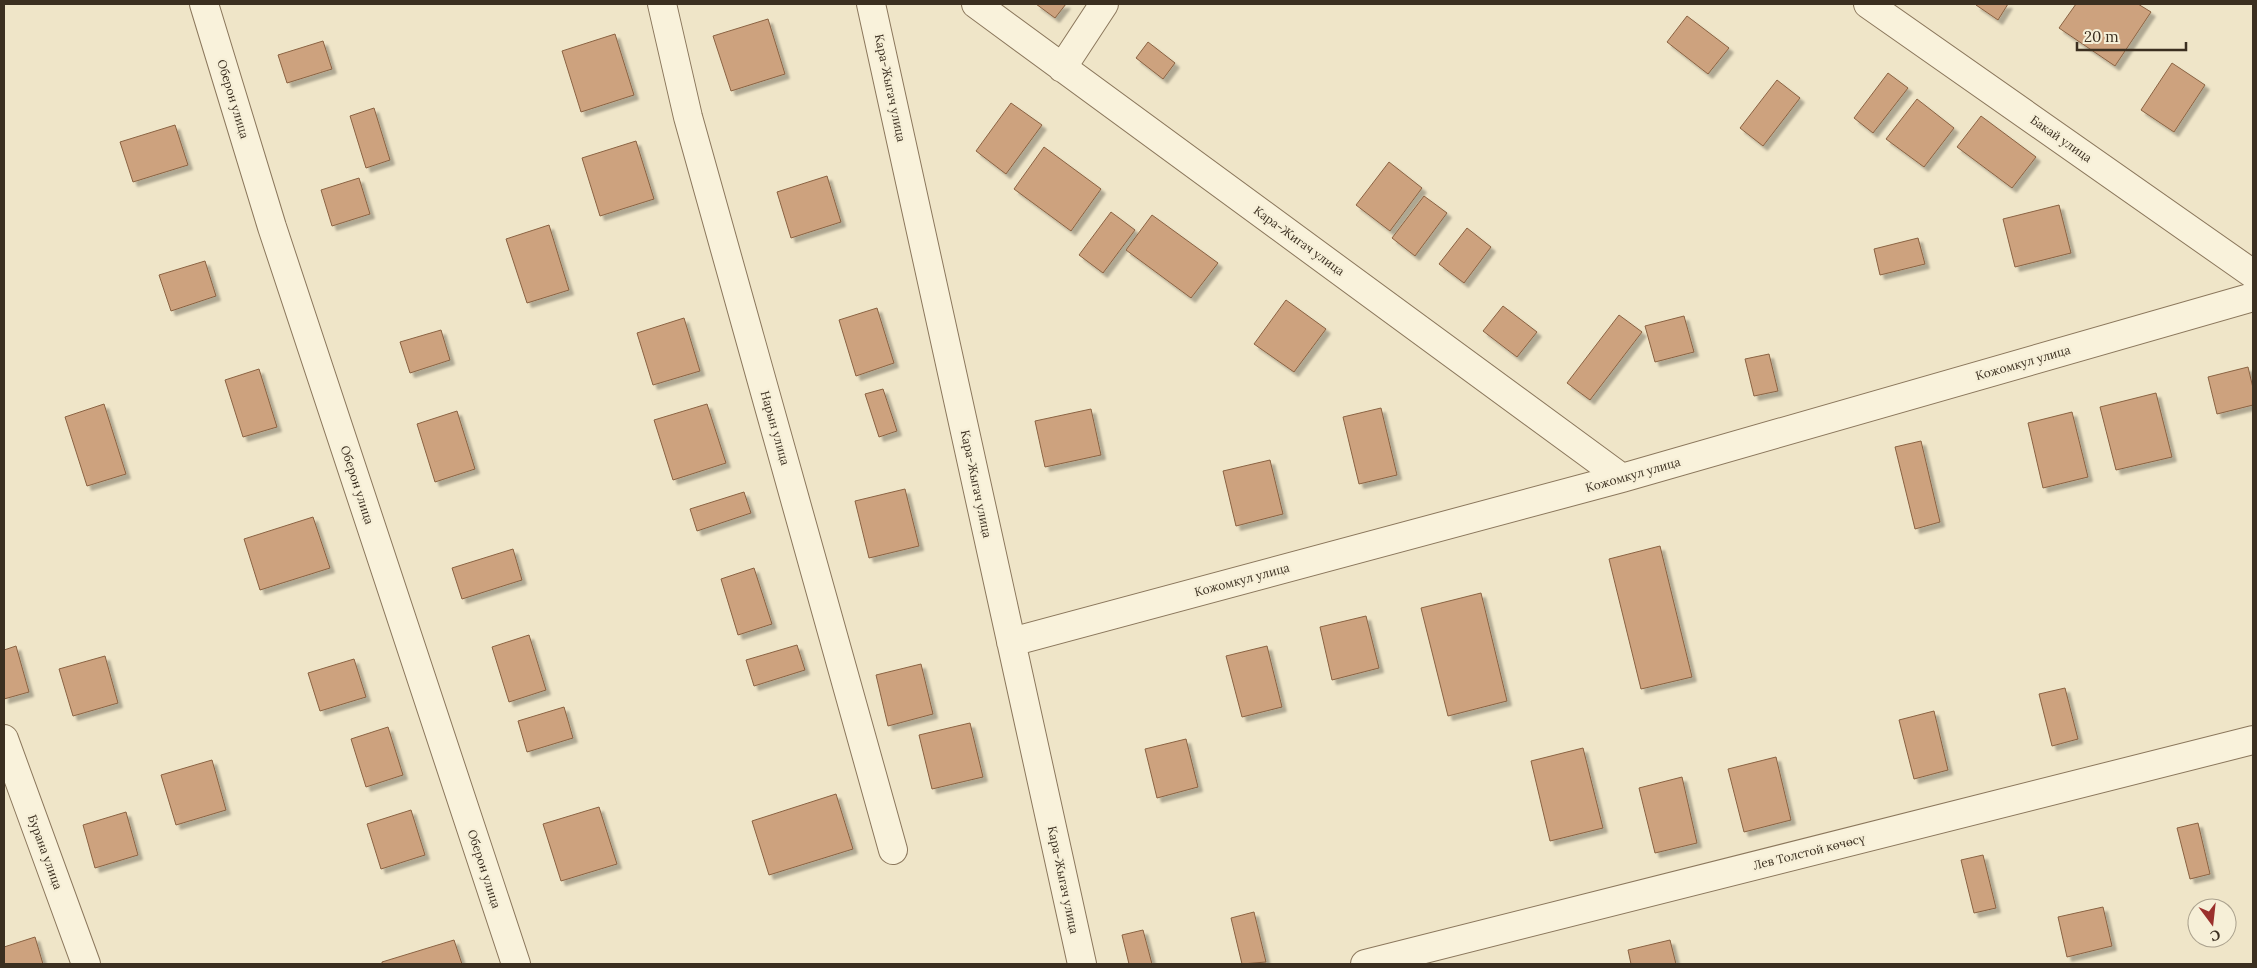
<svg xmlns="http://www.w3.org/2000/svg" width="2257" height="968" viewBox="0 0 2257 968" font-family="Lora,serif">
<defs>
<filter id="shadow"><feDropShadow dx="4.5" dy="4.5" stdDeviation="1" flood-color="#0004"/></filter>
</defs>
<rect width="100%" height="100%" fill="#efe5c8"/>
<path fill="#cda27e" stroke="#8a6242" filter="url(#shadow)" d="M 1036,4 L 1066,4 L 1055,18 Z
M 1977,4 L 2008,4 L 1998,20 L 1976,5 Z
M 2076,4 L 2138,4 L 2151,12 L 2115,66 L 2059,28 Z
M 1687,16 L 1729,48 L 1708,74 L 1667,42 Z
M 768,19 L 785,74 L 731,91 L 713,36 Z
M 615,34 L 634,95 L 581,112 L 562,51 Z
M 323,41 L 332,69 L 287,83 L 278,55 Z
M 1148,42 L 1175,63 L 1163,79 L 1136,58 Z
M 2172,63 L 2205,85 L 2174,132 L 2141,110 Z
M 1888,73 L 1908,88 L 1873,133 L 1854,118 Z
M 1777,80 L 1800,98 L 1763,146 L 1740,128 Z
M 1917,99 L 1954,128 L 1924,167 L 1886,139 Z
M 1011,103 L 1042,125 L 1006,174 L 976,151 Z
M 374,108 L 390,160 L 366,168 L 350,116 Z
M 1981,116 L 2036,157 L 2012,188 L 1957,147 Z
M 175,125 L 188,165 L 133,182 L 120,142 Z
M 636,141 L 654,199 L 600,216 L 582,158 Z
M 1044,147 L 1101,189 L 1071,231 L 1014,189 Z
M 1389,162 L 1422,188 L 1390,231 L 1356,205 Z
M 827,176 L 841,222 L 791,238 L 777,192 Z
M 359,178 L 370,214 L 332,226 L 321,190 Z
M 1424,196 L 1447,213 L 1415,256 L 1392,238 Z
M 2059,205 L 2071,253 L 2015,267 L 2003,219 Z
M 1111,212 L 1135,230 L 1103,273 L 1079,255 Z
M 1152,215 L 1218,263 L 1191,298 L 1126,250 Z
M 549,225 L 569,290 L 527,303 L 506,239 Z
M 1467,228 L 1491,247 L 1464,283 L 1439,264 Z
M 1918,238 L 1925,264 L 1880,275 L 1874,249 Z
M 205,261 L 216,296 L 171,311 L 159,275 Z
M 1286,300 L 1326,329 L 1294,372 L 1254,344 Z
M 1503,306 L 1537,332 L 1517,357 L 1483,331 Z
M 877,308 L 894,363 L 856,376 L 839,320 Z
M 1619,315 L 1642,332 L 1590,400 L 1567,383 Z
M 1684,316 L 1694,352 L 1655,362 L 1645,326 Z
M 684,318 L 700,371 L 653,385 L 637,333 Z
M 441,330 L 450,360 L 410,373 L 400,342 Z
M 1769,354 L 1778,391 L 1754,396 L 1745,359 Z
M 2248,367 L 2253,388 L 2253,405 L 2217,414 L 2208,377 Z
M 259,369 L 277,427 L 243,437 L 225,380 Z
M 883,389 L 897,431 L 879,437 L 865,394 Z
M 2156,393 L 2172,457 L 2116,470 L 2100,407 Z
M 104,404 L 126,474 L 87,486 L 65,417 Z
M 707,404 L 726,463 L 673,480 L 654,420 Z
M 1381,408 L 1397,475 L 1359,484 L 1343,417 Z
M 1091,409 L 1101,455 L 1045,467 L 1035,421 Z
M 457,411 L 475,469 L 435,482 L 417,424 Z
M 2072,412 L 2088,477 L 2043,488 L 2028,423 Z
M 1921,441 L 1940,522 L 1915,529 L 1895,447 Z
M 1270,460 L 1283,514 L 1236,526 L 1223,471 Z
M 905,489 L 919,546 L 869,558 L 855,501 Z
M 744,492 L 751,513 L 697,531 L 690,509 Z
M 313,517 L 330,568 L 260,590 L 244,539 Z
M 1660,546 L 1692,677 L 1641,689 L 1609,559 Z
M 513,549 L 522,580 L 462,599 L 452,568 Z
M 754,568 L 772,624 L 738,635 L 721,579 Z
M 1481,593 L 1507,701 L 1448,716 L 1421,608 Z
M 1366,616 L 1379,668 L 1332,680 L 1320,627 Z
M 529,635 L 546,690 L 509,702 L 492,647 Z
M 797,645 L 805,670 L 754,686 L 746,660 Z
M 16,646 L 29,692 L 4,699 L 4,650 Z
M 1267,646 L 1282,707 L 1242,717 L 1226,656 Z
M 105,656 L 118,703 L 73,716 L 59,669 Z
M 354,659 L 366,697 L 320,711 L 308,673 Z
M 921,664 L 933,714 L 888,726 L 876,675 Z
M 2065,688 L 2078,739 L 2052,746 L 2039,694 Z
M 564,707 L 573,738 L 527,752 L 518,721 Z
M 1934,711 L 1948,770 L 1914,779 L 1899,720 Z
M 970,723 L 983,777 L 932,789 L 919,735 Z
M 388,727 L 403,775 L 366,787 L 351,739 Z
M 1186,739 L 1198,787 L 1157,798 L 1145,749 Z
M 1583,748 L 1603,828 L 1550,841 L 1531,761 Z
M 1776,757 L 1791,820 L 1744,832 L 1728,769 Z
M 212,760 L 226,810 L 176,825 L 161,775 Z
M 1682,777 L 1697,843 L 1655,853 L 1639,788 Z
M 836,794 L 853,849 L 769,875 L 752,821 Z
M 599,807 L 617,864 L 561,881 L 543,824 Z
M 411,810 L 425,855 L 381,869 L 367,824 Z
M 126,812 L 138,855 L 95,868 L 83,825 Z
M 2198,823 L 2210,874 L 2190,879 L 2177,828 Z
M 1983,855 L 1996,908 L 1974,913 L 1961,860 Z
M 2103,907 L 2112,946 L 2067,957 L 2058,917 Z
M 1254,912 L 1266,962 L 1242,964 L 1231,918 Z
M 1143,930 L 1152,964 L 1129,964 L 1122,935 Z
M 35,937 L 43,964 L 4,964 L 4,947 Z
M 454,940 L 462,964 L 382,964 L 382,962 Z
M 1670,940 L 1676,964 L 1631,964 L 1628,950 Z"/>
<g fill="none" stroke-linecap="round" stroke-linejoin="round">
<g stroke="#8b775c" stroke-width="30">
<path id="minor" d="M 204,4 L 272,227 L 516,964
M 662,4 L 688,117 L 893,850
M 871,4 L 1082,964
M 976,4 L 1622,478
M 1868,4 L 2253,274
M 1062,68 L 1104,4
M 1011,642 L 1622,478 L 2253,297
M 4,739 L 86,964
M 1365,964 L 2253,740"/>
</g>
<use href="#minor" stroke="#f9f2db" stroke-width="28"/>
</g>
<g text-anchor="middle" stroke-width="4.5" stroke-linejoin="round" paint-order="stroke">
<g font-size="12" fill="#3b2f20" stroke="#f6efd7">
<text transform="translate(890 88) rotate(78)" y="4">Кара-Жыгач улица</text>
<text transform="translate(233 99) rotate(73)" y="4">Оберон улица</text>
<text transform="translate(2061 139) rotate(35)" y="4">Бакай улица</text>
<text transform="translate(1299 241) rotate(36)" y="4">Кара-Жигач улица</text>
<text transform="translate(2023 363) rotate(-16)" y="4">Кожомкул улица</text>
<text transform="translate(775 428) rotate(74)" y="4">Нарын улица</text>
<text transform="translate(1633 475) rotate(-16)" y="4">Кожомкул улица</text>
<text transform="translate(976 484) rotate(78)" y="4">Кара-Жыгач улица</text>
<text transform="translate(357 485) rotate(72)" y="4">Оберон улица</text>
<text transform="translate(1242 580) rotate(-15)" y="4">Кожомкул улица</text>
<text transform="translate(45 852) rotate(70)" y="4">Бурана улица</text>
<text transform="translate(1809 852) rotate(-14)" y="4">Лев Толстой көчөсү</text>
<text transform="translate(484 869) rotate(72)" y="4">Оберон улица</text>
<text transform="translate(1063 880) rotate(78)" y="4">Кара-Жыгач улица</text>
</g>
</g>
<rect width="2257" height="968" fill="none" stroke="#3b2f20" stroke-width="10"/>
<g transform="translate(2212 923) rotate(165)"><circle r="24" fill="#f6efd7" stroke="#aba28e"/>
<path d="M0-4L9 19L0 12L-9 19Z" fill="#9a302c"/>
<text y="-8" font-size="14" font-weight="bold" text-anchor="middle" fill="#3b2f20">С</text>
</g>
<path d="M2077 42v8h109v-8" fill="none" stroke="#3b2f20" stroke-width="2.5"/>
<text x="2084" y="42" font-size="15" fill="#3b2f20" stroke="#f6efd7" stroke-width="4" paint-order="stroke">20 m</text>
</svg>
